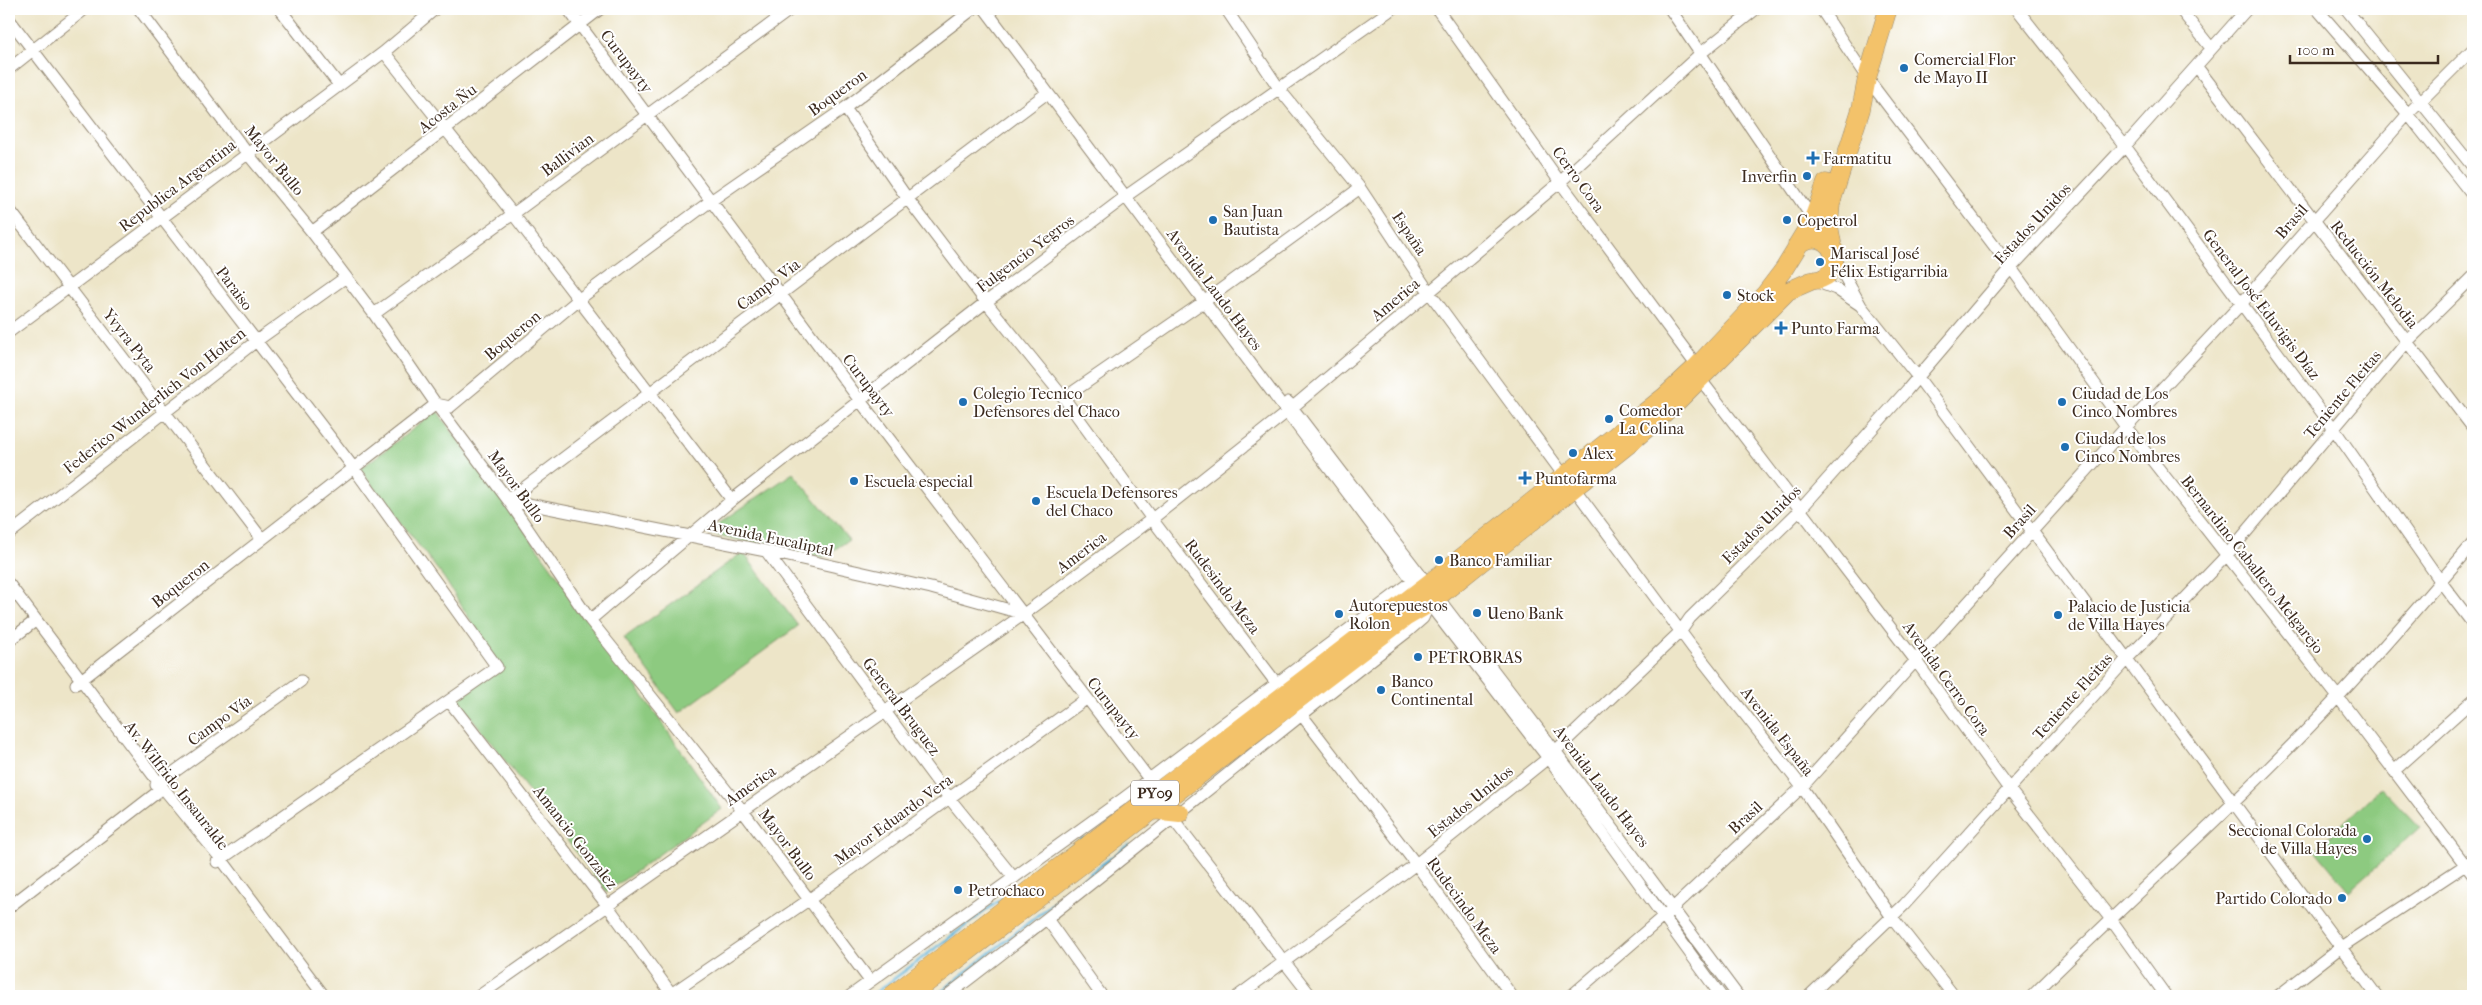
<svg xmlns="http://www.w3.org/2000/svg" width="2482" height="1005" viewBox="0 0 2482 1005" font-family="'IM FELL French Canon',serif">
<rect width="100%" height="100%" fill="#fff"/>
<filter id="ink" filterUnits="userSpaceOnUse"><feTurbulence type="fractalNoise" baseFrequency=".02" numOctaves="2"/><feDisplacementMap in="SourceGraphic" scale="10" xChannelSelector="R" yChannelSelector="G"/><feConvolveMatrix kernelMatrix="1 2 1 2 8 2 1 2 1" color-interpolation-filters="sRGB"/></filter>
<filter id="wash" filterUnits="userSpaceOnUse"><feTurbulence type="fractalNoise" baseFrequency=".0096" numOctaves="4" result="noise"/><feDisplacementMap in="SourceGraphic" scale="20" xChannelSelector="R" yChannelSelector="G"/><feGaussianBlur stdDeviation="1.12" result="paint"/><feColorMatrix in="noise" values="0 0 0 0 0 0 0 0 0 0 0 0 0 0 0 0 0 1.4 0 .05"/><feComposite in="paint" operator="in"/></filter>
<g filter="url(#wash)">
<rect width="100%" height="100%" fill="#ede5c8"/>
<path fill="#8dca80" stroke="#647a4f" d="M 437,411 L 590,620 L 722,809 L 607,892 L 458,700 L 500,667 L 444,578 L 360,469 Z
M 793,473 L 849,540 L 823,557 L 705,533 Z
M 743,552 L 798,626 L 679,713 L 624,638 Z
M 2381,787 L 2420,828 L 2349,891 L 2315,850 Z"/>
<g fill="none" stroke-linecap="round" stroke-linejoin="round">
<path stroke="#5bb2d7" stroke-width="3" d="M 871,996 L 1083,838
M 936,996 L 1100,866 L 1129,845"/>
</g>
</g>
<g filter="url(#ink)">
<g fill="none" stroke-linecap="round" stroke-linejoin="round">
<g stroke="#948873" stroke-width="13">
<path id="minor" d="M 139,9 L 247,153 L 312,232 L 374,314 L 436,404 L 508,500 L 590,620 L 742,810 L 870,981
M 280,9 L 339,85
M 568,9 L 861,402 L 1149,779
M 985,9 L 1391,551 L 1429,604 L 1548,758 L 1721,996
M 1226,9 L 1280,90 L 1360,188 L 1429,292 L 1565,477
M 1437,9 L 1560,182 L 1697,366
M 1670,9 L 1813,219
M 1821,9 L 1867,78 L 2011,268 L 2126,427 L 2338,697 L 2473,875
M 2017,9 L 2125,146 L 2334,429 L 2441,582 L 2473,624
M 2180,9 L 2211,48
M 2317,9 L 2408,114 L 2473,196
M 2346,9 L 2473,167
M 9,19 L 353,467 L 497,667 L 217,862
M 384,52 L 513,214 L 732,500
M 2197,67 L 2473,428
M 9,69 L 85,9
M 845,108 L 907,198 L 986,302 L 1064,398 L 1152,519 L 1277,684
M 9,209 L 262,539
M 312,232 L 600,9
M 1835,259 L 1861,306 L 1917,376 L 2377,996
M 1815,281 L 1836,289 L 1860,305
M 374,314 L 513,214 L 791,9
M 9,332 L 384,52 L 435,9
M 1701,380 L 1916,661 L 2009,789 L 2110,918 L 2166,996
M 1064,398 L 1209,298 L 1360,188
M 1288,402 L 1556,752 L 1738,996
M 1574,488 L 1692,647 L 1802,787 L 1891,916 L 1954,996
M 508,500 L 1047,93
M 508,500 L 766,551 L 931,588 L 1024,614
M 9,534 L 255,342 L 346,277
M 766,551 L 950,799 L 1014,878
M 9,584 L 159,783 L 222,860 L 324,996
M 590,620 L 732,500 L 986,302 L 1129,194 L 1392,9
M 9,641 L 31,624
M 76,684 L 436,404 L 450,407 L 578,300 L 712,200 L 845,108 L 973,9
M 449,701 L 607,905 L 673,996
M 1301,714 L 1416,864 L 1512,996
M 2394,771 L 2473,700
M 156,785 L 301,681
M 1173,819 L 1311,996
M 9,907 L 159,791
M 1047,919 L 1102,996
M 479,996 L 1024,614 L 1152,519 L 1287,412 L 1560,182 L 1700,54 L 1756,9
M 668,996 L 810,899 L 1086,699
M 850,996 L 1124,798 L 1413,581
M 947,996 C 1102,878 1252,752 1407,632 L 1423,618 L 1429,604
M 1238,996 L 1416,864 L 1548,758 L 1681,631 L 1690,618 L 1799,511 L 1907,390 L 2011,268 L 2125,146 L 2247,9
M 1571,996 L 1673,908 L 1802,787 L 2126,427 L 2241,304 L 2408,114 L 2473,49
M 1809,996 L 1904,905 L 2126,660 L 2226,556 L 2407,342 L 2473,277
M 2032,996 C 2133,895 2241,801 2338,697 C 2384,647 2429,595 2473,543
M 2278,996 L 2341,947 L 2473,860"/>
</g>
<g stroke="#948873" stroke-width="19">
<path id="highway" d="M 1797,245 L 1813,219 L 1826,183
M 1834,253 L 1829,226 L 1831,203 L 1861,109 L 1867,78 L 1888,9
M 1152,810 L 1180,813
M 891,996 L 1428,584 L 1665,396 L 1697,366 L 1765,294 L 1784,269 L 1800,243 C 1818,232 1836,244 1834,265 L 1827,276 L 1821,279 L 1811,281 L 1788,291 L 1677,402 L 1628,445 L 1429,604 L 1405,618 L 910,996"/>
</g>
<use href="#minor" stroke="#fff" stroke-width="11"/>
<use href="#highway" stroke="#f3c26a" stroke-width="18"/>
</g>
</g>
<g fill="#1f6fb2" stroke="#fff" stroke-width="2">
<circle cx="1904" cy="68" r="5"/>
<path d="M1810.5 150.5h5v5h5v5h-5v5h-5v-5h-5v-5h5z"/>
<circle cx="1807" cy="176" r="5"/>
<circle cx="1213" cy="220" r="5"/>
<circle cx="1787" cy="220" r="5"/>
<circle cx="1820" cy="262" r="5"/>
<circle cx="1727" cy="295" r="5"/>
<path d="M1778.5 320.5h5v5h5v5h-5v5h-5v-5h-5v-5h5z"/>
<circle cx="963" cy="402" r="5"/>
<circle cx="2062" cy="402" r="5"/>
<circle cx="1609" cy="419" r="5"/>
<circle cx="2065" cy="447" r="5"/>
<circle cx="1573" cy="453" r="5"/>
<path d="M1522.5 470.5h5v5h5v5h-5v5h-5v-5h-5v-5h5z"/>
<circle cx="854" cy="481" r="5"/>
<circle cx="1036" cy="501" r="5"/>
<circle cx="1439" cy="560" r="5"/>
<circle cx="1477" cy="613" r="5"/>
<circle cx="1339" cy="614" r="5"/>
<circle cx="2058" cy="615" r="5"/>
<circle cx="1418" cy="657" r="5"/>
<circle cx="1381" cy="690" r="5"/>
<circle cx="2367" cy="839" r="5"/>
<circle cx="958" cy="890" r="5"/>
<circle cx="2342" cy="898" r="5"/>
</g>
<g text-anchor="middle" stroke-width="4" stroke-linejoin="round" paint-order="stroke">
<rect fill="#fff" stroke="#766a62" stroke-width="1" x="1131" y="780.5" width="48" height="25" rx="4"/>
<g font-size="15" font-weight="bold" fill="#3b2a1e">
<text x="1155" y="798">PY09</text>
</g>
<g font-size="16" fill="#3b2a1e" stroke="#fff" text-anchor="start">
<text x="1914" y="65">Comercial Flor<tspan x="1914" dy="18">de Mayo II</tspan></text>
<text x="1823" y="164">Farmatitu</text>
<text x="1797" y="182" text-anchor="end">Inverfin</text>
<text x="1223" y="217">San Juan<tspan x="1223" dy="18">Bautista</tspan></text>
<text x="1797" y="226">Copetrol</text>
<text x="1830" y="259">Mariscal José<tspan x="1830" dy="18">Félix Estigarribia</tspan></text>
<text x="1737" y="301">Stock</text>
<text x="1791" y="334">Punto Farma</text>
<text x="973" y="399">Colegio Tecnico<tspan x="973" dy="18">Defensores del Chaco</tspan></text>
<text x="2072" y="399">Ciudad de Los<tspan x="2072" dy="18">Cinco Nombres</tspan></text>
<text x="1619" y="416">Comedor<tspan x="1619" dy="18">La Colina</tspan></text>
<text x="2075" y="444">Ciudad de los<tspan x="2075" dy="18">Cinco Nombres</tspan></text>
<text x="1583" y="459">Alex</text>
<text x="1535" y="484">Puntofarma</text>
<text x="864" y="487">Escuela especial</text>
<text x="1046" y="498">Escuela Defensores<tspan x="1046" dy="18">del Chaco</tspan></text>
<text x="1449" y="566">Banco Familiar</text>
<text x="1349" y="611">Autorepuestos<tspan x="1349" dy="18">Rolon</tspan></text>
<text x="2068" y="612">Palacio de Justicia<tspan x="2068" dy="18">de Villa Hayes</tspan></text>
<text x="1487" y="619">Ueno Bank</text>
<text x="1428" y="663">PETROBRAS</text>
<text x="1391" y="687">Banco<tspan x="1391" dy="18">Continental</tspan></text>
<text x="2357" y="836" text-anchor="end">Seccional Colorada<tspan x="2357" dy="18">de Villa Hayes</tspan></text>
<text x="968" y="896">Petrochaco</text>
<text x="2332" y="904" text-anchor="end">Partido Colorado</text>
</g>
<g font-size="16" fill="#3b2a1e" stroke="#fff">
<text transform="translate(627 61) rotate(53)" y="6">Curupayty</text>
<text transform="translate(837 92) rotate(-36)" y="6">Boqueron</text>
<text transform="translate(447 108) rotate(-38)" y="6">Acosta Ñu</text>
<text transform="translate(567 154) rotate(-37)" y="6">Ballivian</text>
<text transform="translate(275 160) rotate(51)" y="6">Mayor Bullo</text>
<text transform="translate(1579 179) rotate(54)" y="6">Cerro Cora</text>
<text transform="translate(177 185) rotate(-37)" y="6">Republica Argentina</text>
<text transform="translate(2291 221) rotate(-49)" y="6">Brasil</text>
<text transform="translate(2032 223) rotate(-47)" y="6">Estados Unidos</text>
<text transform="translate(1410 233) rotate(56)" y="6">España</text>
<text transform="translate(1025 253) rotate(-37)" y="6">Fulgencio Yegros</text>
<text transform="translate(2375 274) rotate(52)" y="6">Reducción Melodia</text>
<text transform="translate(768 284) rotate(-37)" y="6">Campo Via</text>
<text transform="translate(235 288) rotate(53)" y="6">Paraiso</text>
<text transform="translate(1215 289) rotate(53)" y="6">Avenida Laudo Hayes</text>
<text transform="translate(1395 299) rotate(-40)" y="6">America</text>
<text transform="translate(2262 304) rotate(53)" y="6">General José Eduvigis Díaz</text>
<text transform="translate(512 335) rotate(-40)" y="6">Boqueron</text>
<text transform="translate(130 340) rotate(52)" y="6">Yvyra Pyta</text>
<text transform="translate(869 385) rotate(53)" y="6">Curupayty</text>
<text transform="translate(2342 394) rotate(-50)" y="6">Teniente Fleitas</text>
<text transform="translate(154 400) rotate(-38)" y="6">Federico Wunderlich Von Holten</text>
<text transform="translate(517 486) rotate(54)" y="6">Mayor Bullo</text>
<text transform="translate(2019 521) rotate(-48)" y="6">Brasil</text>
<text transform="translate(1761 524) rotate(-45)" y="6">Estados Unidos</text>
<text transform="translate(771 537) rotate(12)" y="6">Avenida Eucaliptal</text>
<text transform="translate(1081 552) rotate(-37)" y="6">America</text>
<text transform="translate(2253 564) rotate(52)" y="6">Bernardino Caballero Melgarejo</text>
<text transform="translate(180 583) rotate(-38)" y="6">Boqueron</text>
<text transform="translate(1223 586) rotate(53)" y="6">Rudesindo Meza</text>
<text transform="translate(1947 678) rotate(54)" y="6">Avenida Cerro Cora</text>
<text transform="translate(2072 696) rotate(-48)" y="6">Teniente Fleitas</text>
<text transform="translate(902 706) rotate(53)" y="6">General Bruguez</text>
<text transform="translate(1114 708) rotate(52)" y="6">Curupayty</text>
<text transform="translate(219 720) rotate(-36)" y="6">Campo Vía</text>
<text transform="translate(1778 731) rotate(52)" y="6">Avenida España</text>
<text transform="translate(177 785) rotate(52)" y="6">Av. Wilfrido Insauralde</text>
<text transform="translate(750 785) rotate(-35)" y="6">America</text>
<text transform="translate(1602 786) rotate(53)" y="6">Avenida Laudo Hayes</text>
<text transform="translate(1470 801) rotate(-39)" y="6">Estados Unidos</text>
<text transform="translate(1745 817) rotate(-43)" y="6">Brasil</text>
<text transform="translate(893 819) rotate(-36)" y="6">Mayor Eduardo Vera</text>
<text transform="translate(576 837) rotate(52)" y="6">Amancio Gonzalez</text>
<text transform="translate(788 844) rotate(53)" y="6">Mayor Bullo</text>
<text transform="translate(1465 905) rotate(54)" y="6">Rudecindo Meza</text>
</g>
</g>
<rect width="2482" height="1005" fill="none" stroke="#fff" stroke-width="30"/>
<path d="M2290 55v8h148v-8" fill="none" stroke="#3b2a1e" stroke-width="2.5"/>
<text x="2297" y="55" font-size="15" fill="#3b2a1e" stroke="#ffffff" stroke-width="4" paint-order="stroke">100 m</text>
</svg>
